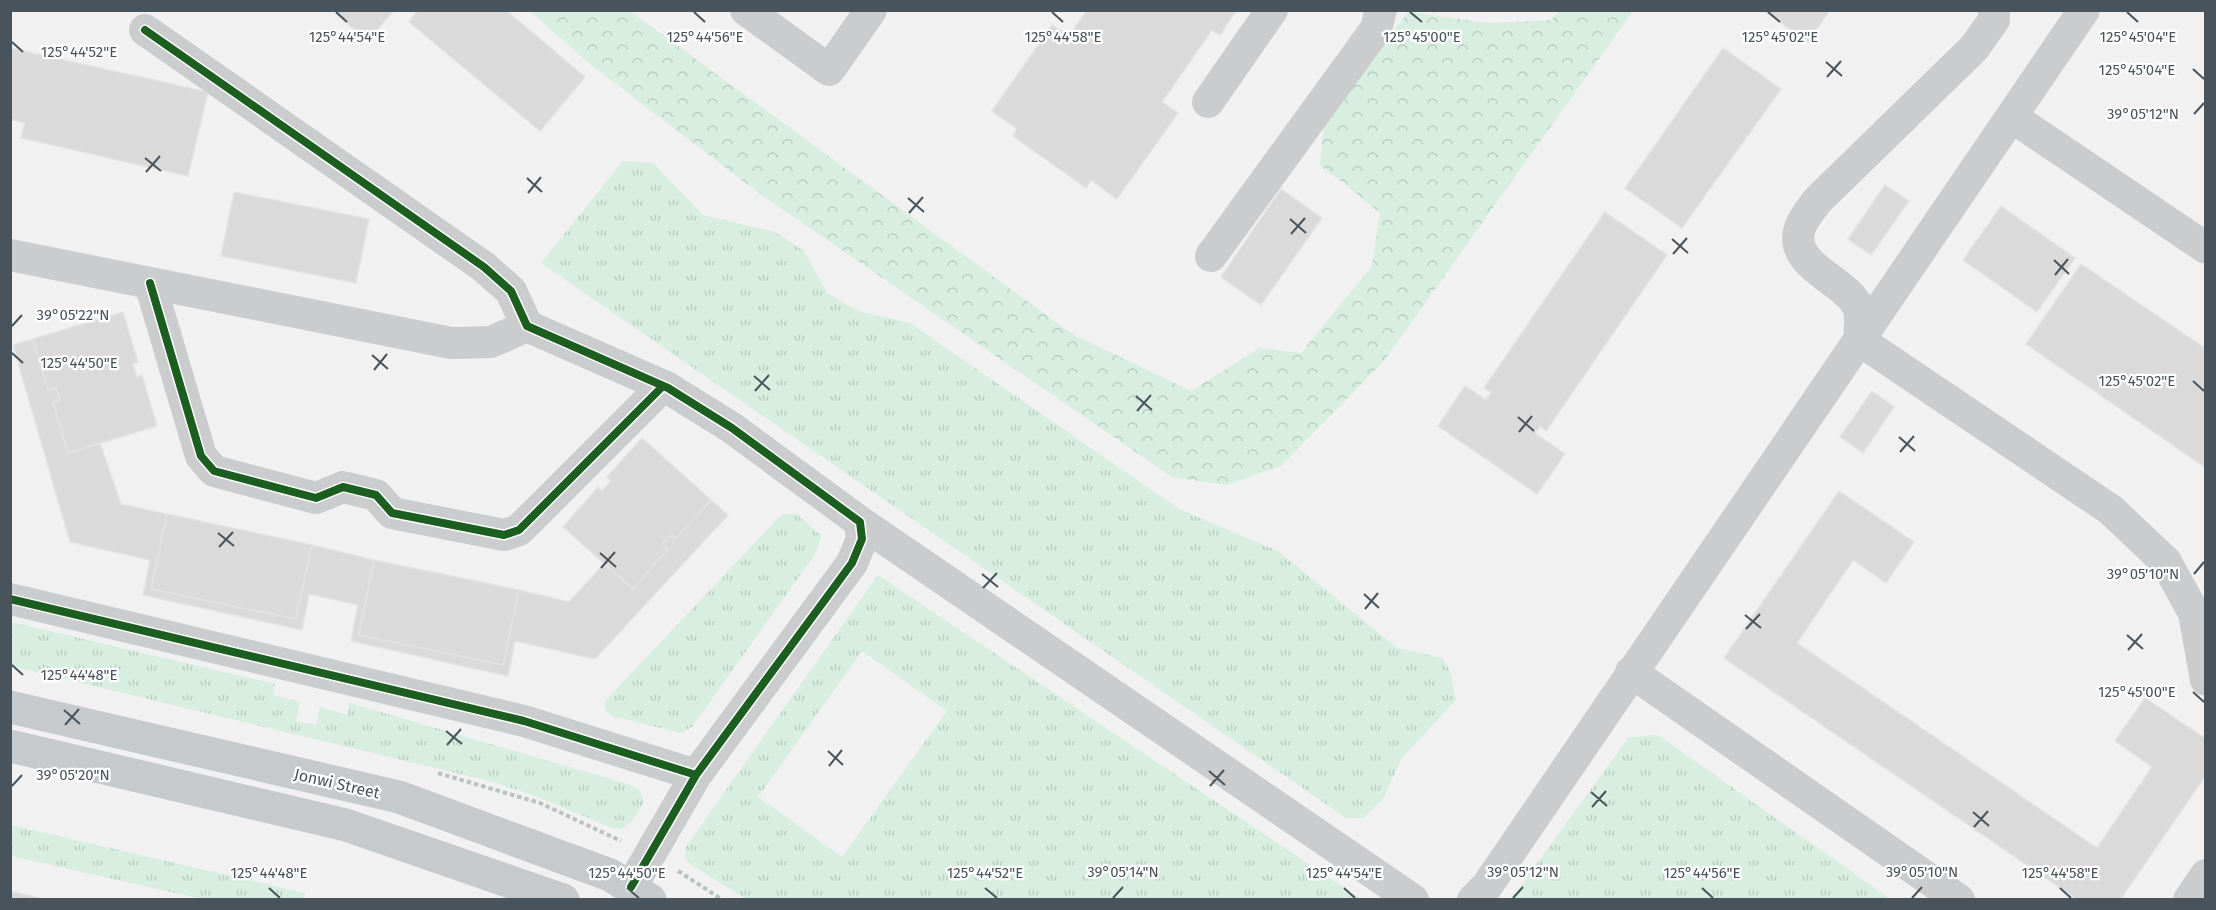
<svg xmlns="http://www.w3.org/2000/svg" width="2216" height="910" viewBox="0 0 2216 910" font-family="'Fira Sans',sans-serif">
<defs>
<pattern id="grass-tufts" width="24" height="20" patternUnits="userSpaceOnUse" patternTransform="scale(1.5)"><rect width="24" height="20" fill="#d7eee0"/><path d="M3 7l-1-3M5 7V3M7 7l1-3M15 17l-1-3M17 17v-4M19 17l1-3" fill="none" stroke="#bacec3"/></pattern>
<pattern id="forest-crowns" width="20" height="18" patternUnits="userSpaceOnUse" patternTransform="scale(1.5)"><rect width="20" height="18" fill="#d7eee0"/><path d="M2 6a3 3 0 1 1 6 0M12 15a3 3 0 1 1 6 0" fill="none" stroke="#bacec3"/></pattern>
</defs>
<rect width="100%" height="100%" fill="#f1f1f1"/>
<path fill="url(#grass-tufts)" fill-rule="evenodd" d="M 623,161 L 653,163 L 703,215 L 775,232 L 804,251 L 827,293 L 858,311 L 910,323 L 1179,509 L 1278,551 L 1397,648 L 1443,658 L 1451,674 L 1456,700 L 1402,758 L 1384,797 L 1364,818 L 1346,818 L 541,263 Z
M 782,514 L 797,514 L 821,536 L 816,553 L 692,727 L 681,733 L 612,716 L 605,710 L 605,701 Z
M 878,575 L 1361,899 L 746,899 L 693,866 L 685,859 L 685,848 ZM 862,651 L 947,711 L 842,857 L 758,797 Z
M 11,622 L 275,684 L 273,695 L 300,702 L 296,721 L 316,725 L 320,707 L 347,715 L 350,703 L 631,785 L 640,791 L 644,802 L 633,820 L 622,829 L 612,828 L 538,797 L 493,782 L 11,666 Z
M 1658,735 L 1890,899 L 1511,899 L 1629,737 Z
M 11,825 L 305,893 L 304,899 L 202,899 L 11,856 Z"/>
<path fill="url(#forest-crowns)" d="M 530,11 L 630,11 L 1072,334 L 1191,391 L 1260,348 L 1301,353 L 1372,266 L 1380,213 L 1345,184 L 1320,166 L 1324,122 L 1408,12 L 1489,23 L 1551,20 L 1559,11 L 1633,11 L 1383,362 L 1281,466 L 1226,485 L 1172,477 L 756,191 L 590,64 Z"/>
<path fill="#dadadb" stroke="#e2e3e4" stroke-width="1.5" d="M 339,10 L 394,10 L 368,41 L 336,14 Z
M 418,10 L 506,10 L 585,77 L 540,131 L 409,22 Z
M 1087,10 L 1237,10 L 1220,35 L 1212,30 L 1162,102 L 1178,113 L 1117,199 L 1091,180 L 1086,188 L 1013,136 L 1017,129 L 992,111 L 1052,25 L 1069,36 Z
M 1763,10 L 1830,10 L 1808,42 Z
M 10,48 L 208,92 L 188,176 L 21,138 L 25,123 L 10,119 Z
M 1723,48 L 1781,89 L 1682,228 L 1625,188 Z
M 1885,185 L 1909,201 L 1871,255 L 1848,239 Z
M 1281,189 L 1322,218 L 1261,305 L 1221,277 Z
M 234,192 L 369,219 L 356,283 L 221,256 Z
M 2001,206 L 2075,258 L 2037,312 L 1963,260 Z
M 1605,212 L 1667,255 L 1546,431 L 1540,426 L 1535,433 L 1565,454 L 1537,494 L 1438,426 L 1465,386 L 1486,400 L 1491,392 L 1484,388 Z
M 2081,264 L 2206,349 L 2206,468 L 2026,344 Z
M 123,312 L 138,362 L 133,364 L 137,377 L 142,375 L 157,426 L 68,453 L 53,402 L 60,400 L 56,388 L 48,390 L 33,339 Z
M 33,339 L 48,390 L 56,388 L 60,400 L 53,402 L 68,453 L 100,443 L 121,504 L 167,514 L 151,589 L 296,619 L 312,545 L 374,560 L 359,635 L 503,665 L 519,590 L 569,602 L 604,564 L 633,589 L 668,549 L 662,544 L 671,535 L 675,539 L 711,500 L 728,515 L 595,659 L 515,641 L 508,676 L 351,641 L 358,605 L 309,594 L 302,630 L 143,595 L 150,560 L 70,542 L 13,345 Z
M 1872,391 L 1894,407 L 1863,453 L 1840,437 Z
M 642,438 L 711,500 L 675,539 L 671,535 L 662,544 L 668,549 L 633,589 L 563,527 L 598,487 L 602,491 L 611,481 L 607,477 Z
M 1839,491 L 1914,542 L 1886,583 L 1853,560 L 1797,643 L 2097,848 L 2152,767 L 2115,741 L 2145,698 L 2206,739 L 2206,775 L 2120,900 L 2078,900 L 1724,658 Z
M 167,514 L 312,545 L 296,619 L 151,589 Z
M 374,560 L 519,590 L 503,665 L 359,635 Z
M 10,891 L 47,900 L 10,900 Z"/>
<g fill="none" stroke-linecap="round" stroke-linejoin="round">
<path stroke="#b9c4c1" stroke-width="4" stroke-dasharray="4.5 3" stroke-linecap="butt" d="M 438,773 L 540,803 L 621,841
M 678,871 L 723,900"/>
<path stroke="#cbccce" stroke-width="32" d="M 746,10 L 829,70 L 871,10
M 1994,10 L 1994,20 L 1974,48 L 1818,200 C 1812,208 1803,218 1800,228 C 1788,262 1837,278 1853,299 C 1863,310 1860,326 1859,340 L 2111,510 L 2166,562 L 2194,613 L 2206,680
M 145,30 L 484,267 L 511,291 L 527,326 L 668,388 L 732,428 L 860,522 L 862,539 L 852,563 L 696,775 L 631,887
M 1208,102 L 1272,10
M 2012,117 L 2206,248
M 10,255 L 451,343 L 491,342 L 527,326
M 1211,256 L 1376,29 L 1381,10
M 150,283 L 201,456 L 214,471 L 316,498 L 343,487 L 376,495 L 392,513 L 504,535 L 519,530 L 663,386
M 860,522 L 1413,900
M 10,599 L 524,721 L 696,775
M 1631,672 L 1959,900
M 1473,900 L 1487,886 L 2084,10
M 2189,900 L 2206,875"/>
<path stroke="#c7cacc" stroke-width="33" d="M 10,707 L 399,797 L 610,875 L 650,900
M 10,746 L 346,825 L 563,900"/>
<g stroke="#fff" stroke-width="11">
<path id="cycleway" d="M 145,30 L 484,267 L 511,291 L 527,326 L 668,388 L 732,428 L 860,522 L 862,539 L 852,563 L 696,775 L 631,887
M 150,283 L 201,456 L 214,471 L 316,498 L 343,487 L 376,495 L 392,513 L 504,535 L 519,530 L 663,386
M 10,599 L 524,721 L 696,775"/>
</g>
<use href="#cycleway" stroke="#1b5e20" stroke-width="8"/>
</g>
<path fill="none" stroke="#49535c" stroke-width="2" d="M 336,12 L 347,22M 694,12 L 705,22M 1052,12 L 1063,22M 1410,12 L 1422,22M 1768,12 L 1780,22M 2127,12 L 2138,22M 12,42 L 23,52M 1826,62 L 1842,76M 2193,69 L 2204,79M 1827,77 L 1841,61M 2194,114 L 2204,103M 145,158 L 161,171M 146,172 L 160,156M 527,178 L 542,192M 528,193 L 541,177M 908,198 L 924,212M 909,213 L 923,197M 1290,219 L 1306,233M 1291,234 L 1305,218M 1672,239 L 1688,253M 1673,254 L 1687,238M 2054,260 L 2069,274M 2055,275 L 2068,259M 12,326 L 22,315M 12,353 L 23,363M 372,355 L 388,369M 374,370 L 387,354M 754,376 L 770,390M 2193,381 L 2204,391M 755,391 L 769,375M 1136,396 L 1152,410M 1137,411 L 1151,395M 1518,417 L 1534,431M 1519,432 L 1532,416M 1899,437 L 1915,451M 1900,452 L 1914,436M 218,533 L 234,546M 219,547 L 233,532M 600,553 L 616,567M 601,568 L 615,552M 982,574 L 998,587M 2194,574 L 2204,562M 983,588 L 997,573M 1364,594 L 1379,608M 1365,609 L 1378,593M 1745,615 L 1761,628M 1746,629 L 1760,614M 2127,635 L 2143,649M 2128,650 L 2142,634M 12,665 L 23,675M 2193,692 L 2204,702M 64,710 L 80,724M 65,725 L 79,709M 446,731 L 462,744M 447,745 L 461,729M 828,751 L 843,765M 829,766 L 842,750M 1209,771 L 1225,785M 12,786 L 22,775M 1210,786 L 1224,770M 1591,792 L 1607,806M 1592,807 L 1606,791M 1973,812 L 1989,826M 1974,827 L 1988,811M 269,888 L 280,898M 627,888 L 639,898M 985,888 L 997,898M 1344,888 L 1355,898M 1702,888 L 1713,898M 2060,888 L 2071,898M 1113,898 L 1123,887M 1513,898 L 1523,887M 1912,898 L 1922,887"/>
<g text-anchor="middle" stroke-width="4.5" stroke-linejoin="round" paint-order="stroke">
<g font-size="16" fill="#49535c" stroke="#fff">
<text transform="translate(337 783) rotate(13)" y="6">Jonwi Street</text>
</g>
</g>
<g font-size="15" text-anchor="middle" fill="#49535c" stroke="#fff" stroke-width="4.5" stroke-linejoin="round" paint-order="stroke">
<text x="347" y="42">125°44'54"E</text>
<text x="705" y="42">125°44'56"E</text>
<text x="1063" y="42">125°44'58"E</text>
<text x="1422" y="42">125°45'00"E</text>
<text x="1780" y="42">125°45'02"E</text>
<text x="2138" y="42">125°45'04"E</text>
<text x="79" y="57">125°44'52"E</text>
<text x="2137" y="75">125°45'04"E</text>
<text x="2143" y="119">39°05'12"N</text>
<text x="73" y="320">39°05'22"N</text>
<text x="79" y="368">125°44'50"E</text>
<text x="2137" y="386">125°45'02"E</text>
<text x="2143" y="579">39°05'10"N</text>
<text x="79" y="680">125°44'48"E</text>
<text x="2137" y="697">125°45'00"E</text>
<text x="73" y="780">39°05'20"N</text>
<text x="1123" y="877">39°05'14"N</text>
<text x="1523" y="877">39°05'12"N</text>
<text x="1922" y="877">39°05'10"N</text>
<text x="269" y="878">125°44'48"E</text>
<text x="627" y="878">125°44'50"E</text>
<text x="985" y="878">125°44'52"E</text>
<text x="1344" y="878">125°44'54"E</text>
<text x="1702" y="878">125°44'56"E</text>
<text x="2060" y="878">125°44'58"E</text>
</g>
<rect width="2216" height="910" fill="none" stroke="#49535c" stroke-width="24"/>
</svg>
